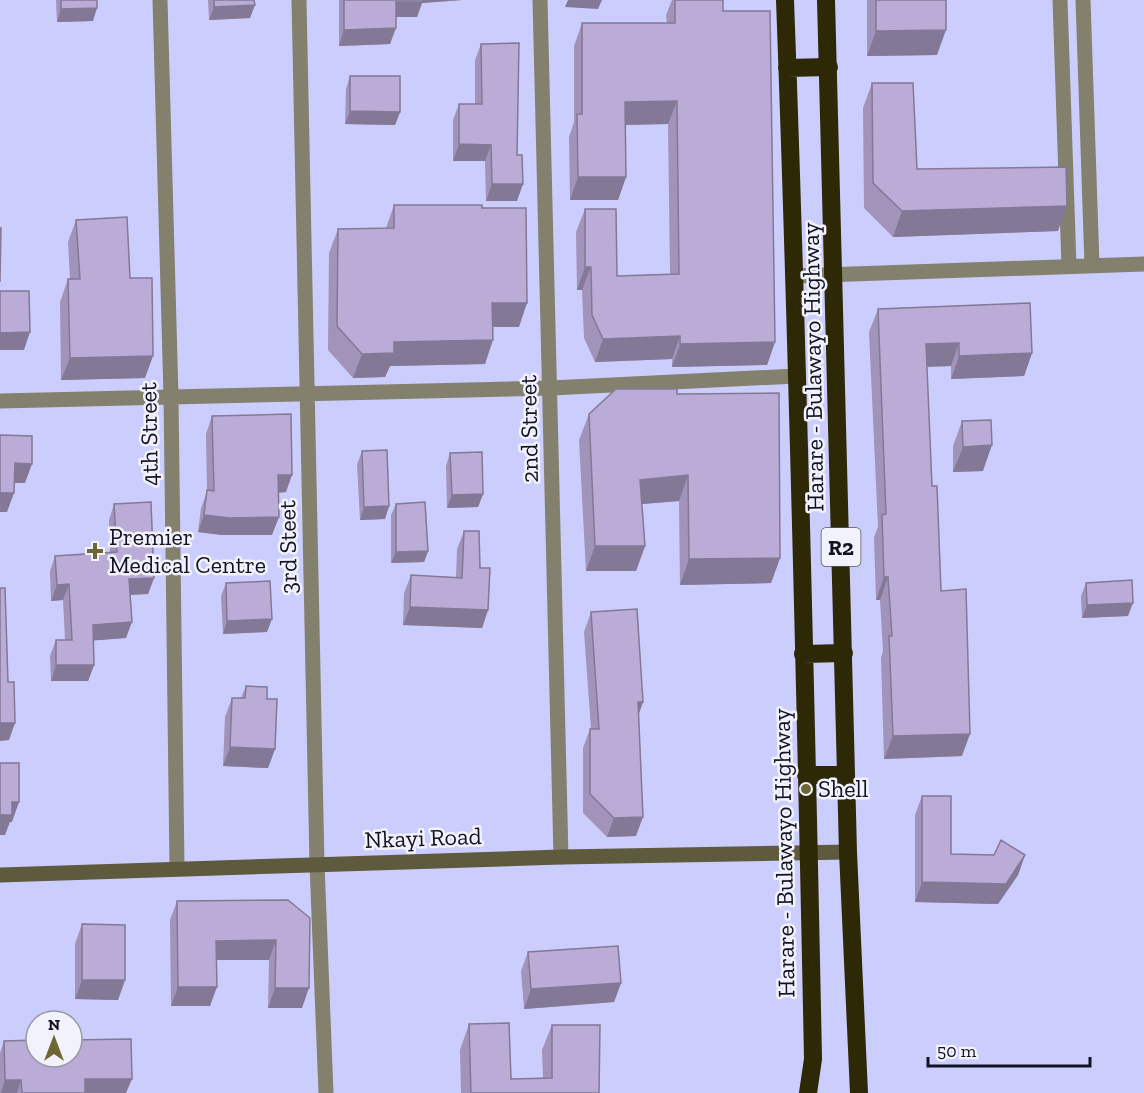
<svg xmlns="http://www.w3.org/2000/svg" width="1144" height="1093" viewBox="0 0 1144 1093" font-family="'Zilla Slab',serif">
<rect width="100%" height="100%" fill="#cbcefc"/>
<g fill="none" stroke-linecap="round" stroke-linejoin="round">
<path stroke="#83816d" stroke-width="15" d="M 160,0 L 171,396 L 177,868
M 299,0 L 317,864 L 326,1093
M 540,0 L 561,857
M 1060,0 L 1069,266
M 1083,0 L 1092,265
M 795,276 L 1144,264
M 0,401 L 551,388 L 797,376"/>
<path stroke="#5e5a3d" stroke-width="15" d="M 0,875 L 561,857 L 848,852"/>
<path stroke="#2d2805" stroke-width="18" d="M 785,0 C 798,353 806,706 813,1059 L 808,1093
M 826,0 L 848,852 L 859,1093
M 787,68 L 829,67
M 803,654 L 844,653
M 806,775 L 846,775"/>
</g>
<path fill="#a193b9" d="M 56,0 L 97,0 L 93,21 L 57,22 Z
M 208,0 L 254,0 L 250,18 L 209,20 Z
M 339,0 L 462,0 L 422,3 L 417,17 L 396,17 L 390,44 L 339,46 Z
M 672,0 L 723,0 L 723,11 L 775,342 L 767,365 L 672,367 L 672,359 L 595,362 L 584,338 L 582,290 L 577,290 L 576,232 L 585,209 L 617,276 L 670,274 L 668,124 L 626,125 L 626,177 L 618,200 L 570,200 L 569,137 L 574,122 L 574,46 L 582,23 L 667,23 L 666,15 Z
M 867,0 L 946,0 L 937,55 L 867,56 Z
M 481,44 L 517,201 L 486,201 L 485,161 L 453,161 L 453,120 L 459,104 L 475,104 L 475,60 Z
M 350,76 L 400,112 L 395,125 L 345,124 L 346,89 Z
M 872,83 L 917,169 L 1058,231 L 893,237 L 864,208 L 863,108 Z
M 394,205 L 482,208 L 519,327 L 493,327 L 485,364 L 390,366 L 385,377 L 353,378 L 328,350 L 329,253 L 338,229 L 386,228 Z
M 76,220 L 130,278 L 145,378 L 61,380 L 60,302 L 68,279 L 70,279 L 68,242 Z
M 878,309 L 1032,353 L 1024,376 L 951,379 L 951,366 L 927,367 L 932,486 L 941,591 L 962,756 L 884,759 L 881,658 L 883,651 L 880,600 L 876,600 L 874,537 L 878,527 L 869,332 Z
M 677,394 L 780,558 L 771,583 L 680,585 L 679,501 L 641,504 L 645,546 L 636,571 L 586,571 L 579,440 L 589,414 Z
M 212,416 L 286,492 L 278,493 L 272,535 L 222,535 L 198,532 L 201,508 L 207,492 L 206,434 Z
M 962,421 L 983,471 L 953,472 L 953,446 Z
M 362,451 L 389,506 L 385,519 L 360,520 L 357,465 Z
M 450,453 L 483,494 L 478,507 L 447,508 L 446,466 Z
M 114,504 L 154,578 L 148,594 L 130,595 L 126,638 L 94,640 L 94,665 L 88,681 L 51,681 L 50,656 L 56,640 L 65,640 L 63,600 L 51,601 L 50,571 L 55,556 L 110,553 L 109,520 Z
M 396,504 L 428,551 L 424,562 L 391,563 L 391,515 Z
M 464,531 L 480,568 L 488,610 L 482,628 L 403,625 L 404,593 L 411,575 L 456,577 L 457,549 Z
M 226,583 L 267,632 L 223,634 L 221,596 Z
M 1086,583 L 1128,616 L 1082,618 L 1081,596 Z
M 591,612 L 643,702 L 639,714 L 636,836 L 607,837 L 583,813 L 583,748 L 590,729 L 591,729 L 584,632 Z
M 246,686 L 267,699 L 275,749 L 268,768 L 223,766 L 225,717 L 232,698 L 241,698 Z
M 922,796 L 951,854 L 1025,855 L 1018,875 L 998,904 L 915,902 L 915,815 Z
M 288,900 L 302,1008 L 268,1008 L 269,960 L 217,960 L 210,1006 L 171,1006 L 170,920 L 177,901 Z
M 82,924 L 125,980 L 118,1000 L 75,999 L 75,944 Z
M 528,952 L 621,983 L 614,1002 L 524,1009 L 521,971 Z
M 469,1024 L 511,1079 L 543,1078 L 542,1050 L 552,1025 L 599,1093 L 461,1093 L 460,1050 Z
M 4,1041 L 126,1093 L 0,1093 L 0,1053 Z"/>
<path fill="#837896" d="M 418,0 L 462,0 L 422,3 L 417,17 L 391,17 L 396,2 Z
M 568,0 L 602,0 L 598,9 L 565,7 Z
M 255,5 L 250,18 L 209,20 L 214,7 Z
M 97,8 L 93,21 L 57,22 L 61,9 Z
M 396,28 L 390,44 L 339,46 L 344,30 Z
M 946,30 L 937,55 L 867,56 L 876,31 Z
M 677,101 L 668,124 L 617,125 L 625,102 Z
M 350,111 L 400,112 L 395,125 L 345,124 Z
M 459,144 L 491,145 L 485,161 L 453,161 Z
M 578,177 L 626,177 L 618,200 L 570,200 Z
M 492,184 L 523,184 L 517,201 L 486,201 Z
M 1067,206 L 1058,231 L 893,237 L 902,211 Z
M 585,267 L 591,267 L 582,290 L 577,290 Z
M 492,303 L 527,303 L 519,327 L 484,327 Z
M 30,332 L 24,350 L 0,350 L 0,333 Z
M 680,336 L 672,359 L 595,362 L 603,339 Z
M 493,340 L 485,364 L 390,366 L 385,377 L 353,378 L 362,354 L 394,342 Z
M 775,342 L 767,365 L 672,367 L 680,344 Z
M 959,343 L 951,366 L 918,367 L 926,344 Z
M 1032,353 L 1024,376 L 951,379 L 959,356 Z
M 153,356 L 145,378 L 61,380 L 70,358 Z
M 992,445 L 983,471 L 953,472 L 963,447 Z
M 15,463 L 32,464 L 25,483 L 8,483 Z
M 278,475 L 292,475 L 286,492 L 272,493 Z
M 688,475 L 679,501 L 630,505 L 640,480 Z
M 0,493 L 14,493 L 7,512 L 0,512 Z
M 483,494 L 478,507 L 447,508 L 452,495 Z
M 389,506 L 385,519 L 360,520 L 364,507 Z
M 204,515 L 279,517 L 272,535 L 222,535 L 198,532 Z
M 595,546 L 645,546 L 636,571 L 586,571 Z
M 428,551 L 424,562 L 391,563 L 396,552 Z
M 780,558 L 771,583 L 680,585 L 689,559 Z
M 884,577 L 888,577 L 880,600 L 876,600 Z
M 154,578 L 148,594 L 124,595 L 129,579 Z
M 69,584 L 63,600 L 51,601 L 57,585 Z
M 1133,603 L 1128,616 L 1082,618 L 1087,605 Z
M 410,607 L 488,610 L 482,628 L 403,625 Z
M 272,619 L 267,632 L 223,634 L 227,621 Z
M 132,622 L 126,638 L 88,641 L 93,625 Z
M 56,665 L 94,665 L 88,681 L 51,681 Z
M 638,702 L 643,702 L 636,721 Z
M 0,723 L 15,723 L 9,740 L 0,741 Z
M 970,734 L 962,756 L 884,759 L 893,736 Z
M 230,747 L 275,749 L 268,768 L 223,766 Z
M 12,802 L 19,802 L 12,822 L 10,822 L 5,835 L 0,835 L 0,815 Z
M 643,817 L 636,836 L 607,837 L 614,818 Z
M 1025,855 L 1018,875 L 998,904 L 915,902 L 922,882 Z
M 276,940 L 269,960 L 209,960 L 216,941 Z
M 82,980 L 125,980 L 118,1000 L 75,999 Z
M 621,983 L 614,1002 L 524,1009 L 531,989 Z
M 178,987 L 217,987 L 210,1006 L 171,1006 Z
M 275,988 L 309,988 L 302,1008 L 268,1008 Z
M 85,1079 L 132,1079 L 126,1093 L 80,1093 Z
M 5,1080 L 21,1080 L 17,1093 L 1,1093 Z"/>
<path fill="#bbabd7" stroke="#837896" stroke-width="1.5" d="M 61,0 L 97,0 L 97,8 L 61,9 Z
M 214,0 L 254,0 L 255,5 L 214,7 Z
M 344,0 L 423,0 L 423,2 L 396,2 L 396,28 L 344,30 Z
M 675,0 L 723,0 L 723,11 L 770,11 L 775,342 L 680,344 L 680,336 L 603,339 L 592,315 L 591,267 L 585,267 L 585,209 L 616,209 L 617,276 L 679,274 L 677,101 L 625,102 L 626,177 L 578,177 L 577,114 L 582,114 L 582,23 L 675,23 Z
M 876,0 L 946,0 L 946,30 L 876,31 Z
M 519,43 L 517,155 L 522,155 L 523,184 L 492,184 L 491,145 L 459,144 L 459,104 L 482,104 L 481,44 Z
M 350,76 L 400,76 L 400,112 L 350,111 Z
M 872,83 L 913,83 L 917,169 L 1066,167 L 1067,206 L 902,211 L 873,183 Z
M 394,205 L 482,205 L 482,208 L 526,208 L 527,303 L 492,303 L 493,340 L 394,342 L 394,353 L 362,354 L 337,326 L 338,229 L 394,228 Z
M 127,217 L 130,278 L 152,278 L 153,356 L 70,358 L 68,279 L 80,279 L 76,220 Z
M 0,228 L 1,228 L 0,282 Z
M 0,291 L 29,291 L 30,332 L 0,333 Z
M 1030,303 L 1032,353 L 959,356 L 959,343 L 926,344 L 932,486 L 937,486 L 941,591 L 966,589 L 970,734 L 893,736 L 889,636 L 892,636 L 888,577 L 884,577 L 882,515 L 886,514 L 878,309 Z
M 616,389 L 677,389 L 677,394 L 779,393 L 780,558 L 689,559 L 688,475 L 640,480 L 645,546 L 595,546 L 589,414 Z
M 291,414 L 292,475 L 278,475 L 279,517 L 229,518 L 204,515 L 207,490 L 214,491 L 212,416 Z
M 991,420 L 992,445 L 963,447 L 962,421 Z
M 0,435 L 32,436 L 32,464 L 15,463 L 14,493 L 0,493 Z
M 387,450 L 389,506 L 364,507 L 362,451 Z
M 482,452 L 483,494 L 452,495 L 450,453 Z
M 151,502 L 154,578 L 129,579 L 132,622 L 93,625 L 94,665 L 56,665 L 56,640 L 72,640 L 69,584 L 57,585 L 55,556 L 117,552 L 114,504 Z
M 425,502 L 428,551 L 396,552 L 396,504 Z
M 464,531 L 479,531 L 480,568 L 490,568 L 488,610 L 410,607 L 411,575 L 462,578 Z
M 1132,580 L 1133,603 L 1087,605 L 1086,583 Z
M 270,581 L 272,619 L 227,621 L 226,583 Z
M 0,588 L 5,588 L 8,682 L 14,682 L 15,723 L 0,723 Z
M 637,609 L 643,702 L 638,702 L 643,817 L 614,818 L 590,794 L 590,729 L 599,729 L 591,612 Z
M 246,686 L 267,687 L 267,699 L 277,699 L 275,749 L 230,747 L 232,698 L 245,698 Z
M 0,763 L 19,763 L 19,802 L 12,802 L 12,815 L 0,815 Z
M 922,796 L 951,796 L 951,854 L 994,855 L 1001,840 L 1025,855 L 1006,884 L 922,882 Z
M 288,900 L 310,918 L 309,988 L 275,988 L 276,940 L 216,941 L 217,987 L 178,987 L 177,901 Z
M 82,924 L 125,925 L 125,980 L 82,980 Z
M 618,946 L 621,983 L 531,989 L 528,952 Z
M 509,1023 L 511,1079 L 552,1078 L 552,1025 L 600,1025 L 599,1093 L 471,1093 L 469,1024 Z
M 131,1039 L 132,1079 L 85,1079 L 85,1093 L 22,1093 L 21,1080 L 5,1080 L 4,1041 L 36,1040 L 36,1057 L 72,1057 L 72,1040 Z"/>
<g fill="#6e6734" stroke="#f1f2fc" stroke-width="2">
<path d="M92 542h6v6h6v6h-6v6h-6v-6h-6v-6h6z"/>
<circle cx="806" cy="789" r="6"/>
</g>
<g text-anchor="middle" stroke-width="5" stroke-linejoin="round" paint-order="stroke">
<rect fill="#f1f2fc" stroke="#555563" stroke-width="1.5" x="821.5" y="528" width="39" height="38" rx="4.5"/>
<g font-size="22" font-weight="bold" fill="#121222">
<text x="841" y="555">R2</text>
</g>
<g font-size="24" fill="#121222" stroke="#f1f2fc">
<text transform="translate(813 367) rotate(-91)" y="8">Harare - Bulawayo Highway</text>
<text transform="translate(529 429) rotate(-91)" y="8">2nd Street</text>
<text transform="translate(149 434) rotate(-91)" y="8">4th Street</text>
<text transform="translate(288 547) rotate(-91)" y="8">3rd Steet</text>
<text transform="translate(423 838) rotate(-2)" y="8">Nkayi Road</text>
<text transform="translate(784 853) rotate(-91)" y="8">Harare - Bulawayo Highway</text>
</g>
<g font-size="24" fill="#121222" stroke="#f1f2fc" text-anchor="start">
<text x="109" y="545">Premier<tspan x="109" dy="28">Medical Centre</tspan></text>
<text x="818" y="797">Shell</text>
</g>
</g>
<g transform="translate(54 1039)"><circle r="28" fill="#f1f2fc" stroke="#9898a5" stroke-width="1.5"/>
<path d="M0-4.5L10 22L0 15L-10 22Z" fill="#6e6734"/>
<text y="-9" font-size="16" font-weight="bold" text-anchor="middle" fill="#121222">N</text>
</g>
<path d="M928 1057v9h162v-9" fill="none" stroke="#121222" stroke-width="3"/>
<text x="937" y="1057" font-size="18" fill="#121222" stroke="#f1f2fc" stroke-width="4.5" paint-order="stroke">50 m</text>
</svg>
